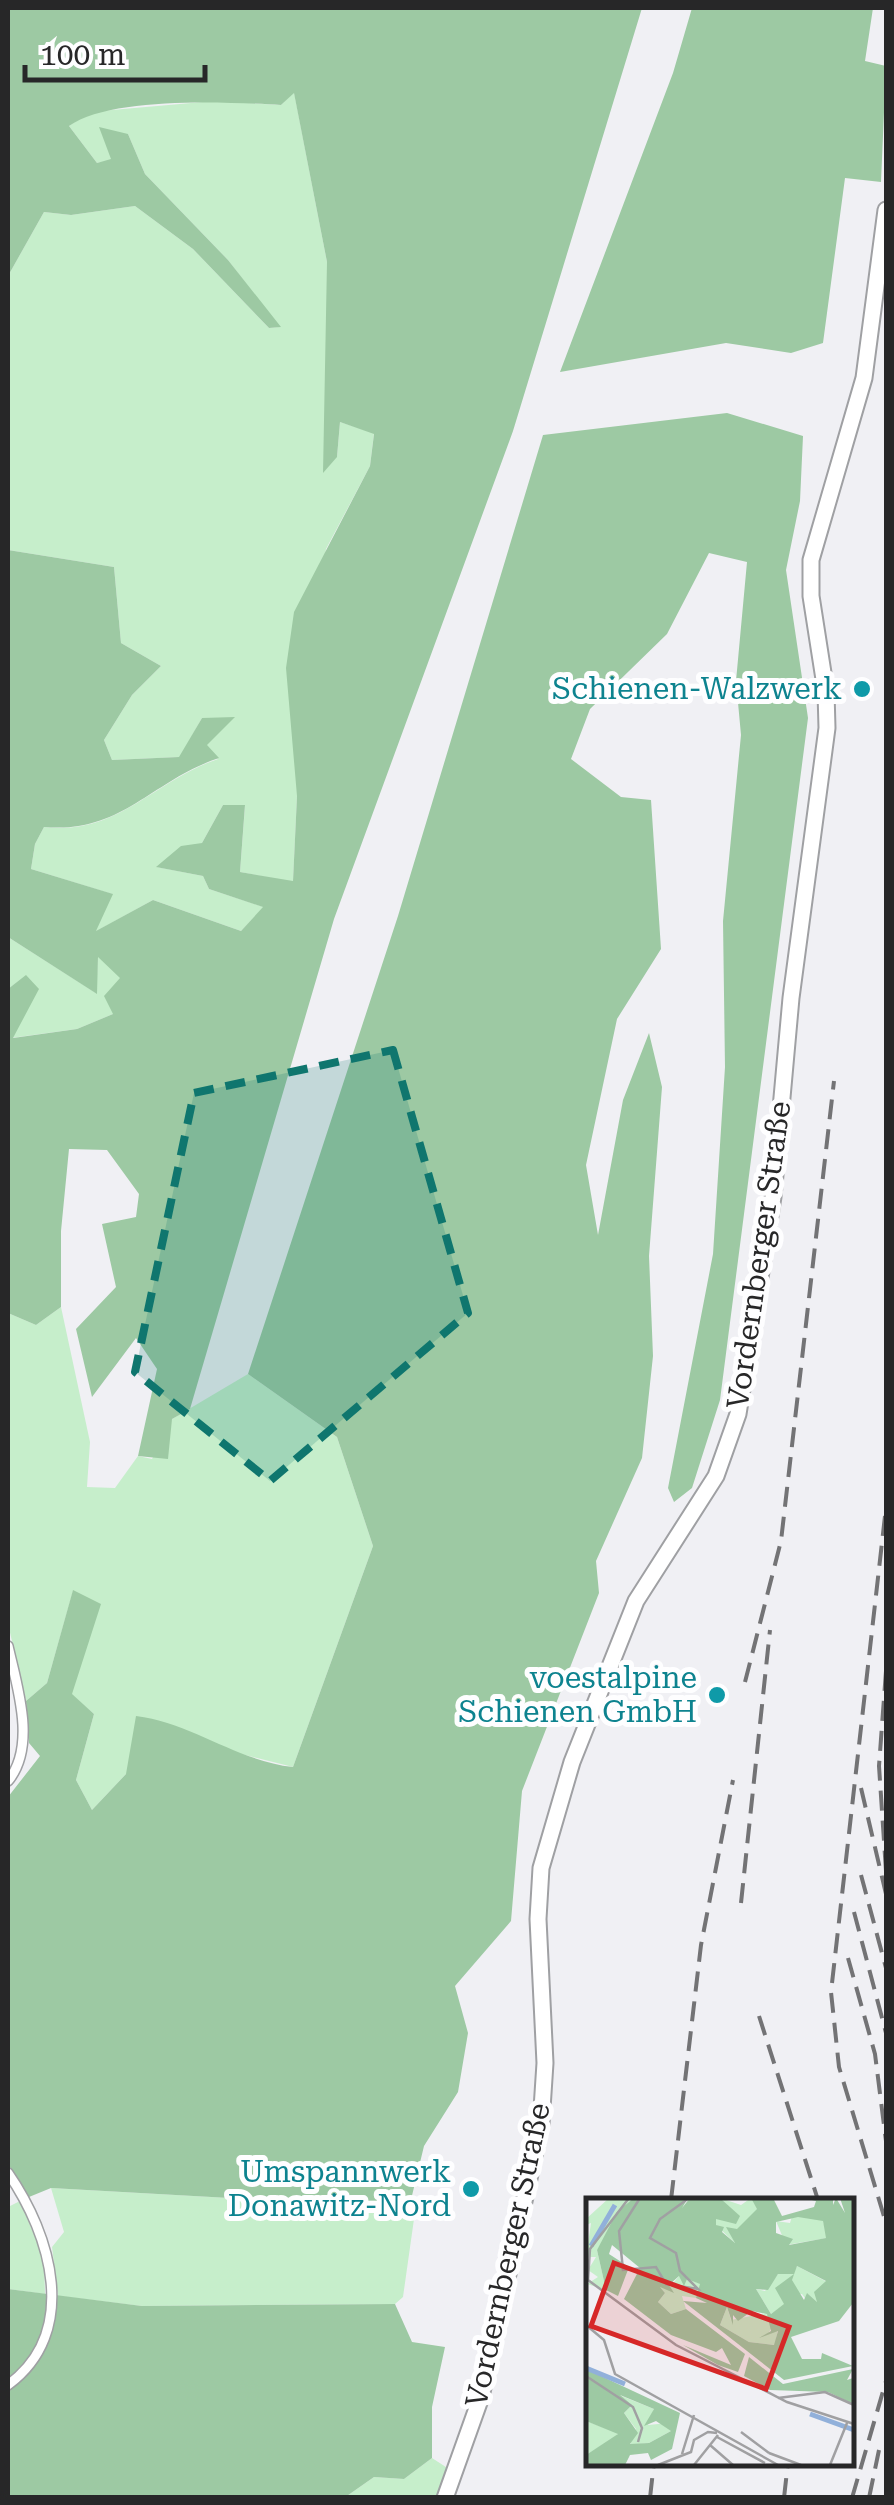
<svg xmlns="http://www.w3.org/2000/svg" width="894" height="2505" viewBox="0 0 894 2505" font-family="'Roboto Serif',serif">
<rect width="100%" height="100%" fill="#f0f0f4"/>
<path fill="#c6eecb" d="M 294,92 L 327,262 L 337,457 L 340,422 L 374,433 L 370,466 L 326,549 L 297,796 L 293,882 L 240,872 L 245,806 L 223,805 L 202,843 L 157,867 L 203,876 L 209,889 L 264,907 L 241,931 L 153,900 L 95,932 L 112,894 L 31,869 L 35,844 L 44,827 C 118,836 154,780 218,759 L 206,745 L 233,718 L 202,718 L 180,757 L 112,760 L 104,740 L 132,695 L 161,666 L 121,643 L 114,567 L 8,550 L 8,276 L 44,212 L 71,215 L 135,206 L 193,249 L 269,328 L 279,327 L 228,260 L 145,174 L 128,134 L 112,160 L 97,163 L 69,126 L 89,112 L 214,101 L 281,105 Z
M 8,937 L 96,993 L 98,956 L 121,978 L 113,1014 L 77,1029 L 11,1038 L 26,976 L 8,989 Z
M 61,1307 L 90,1442 L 87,1487 L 115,1488 L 138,1456 L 152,1459 L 172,1419 L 248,1374 L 337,1437 L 373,1546 L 293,1767 L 237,1753 L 126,1774 L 92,1810 L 76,1780 L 94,1714 L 72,1695 L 73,1591 L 47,1683 L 26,1701 L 8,1624 L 8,1313 L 36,1325 Z
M 51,2188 L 409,2208 L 415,2212 L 403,2297 L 395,2304 L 142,2306 L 58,2296 L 52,2247 L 64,2232 Z
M 20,2201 L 44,2258 L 45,2294 L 8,2289 L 8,2207 Z
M 432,2458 L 449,2469 L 438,2497 L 344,2498 L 374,2477 L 404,2479 Z"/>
<path fill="#9dc9a3" d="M 8,8 L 642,8 L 513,431 L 334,919 L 190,1409 L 172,1419 L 168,1459 L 138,1456 L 157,1369 L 136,1338 L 92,1397 L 76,1329 L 116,1287 L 102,1224 L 136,1217 L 139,1194 L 107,1150 L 69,1149 L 61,1231 L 61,1307 L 36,1325 L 8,1313 L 8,989 L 26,975 L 39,989 L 13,1038 L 77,1029 L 113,1014 L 104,996 L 120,978 L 98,957 L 97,994 L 8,937 L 8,550 L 114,567 L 121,643 L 161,666 L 132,695 L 104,740 L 112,760 L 179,757 L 202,718 L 235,717 L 207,745 L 219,758 C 152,780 122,834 44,827 L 35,844 L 31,869 L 113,894 L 96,931 L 153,900 L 241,931 L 263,907 L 209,889 L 203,876 L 156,867 L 181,846 L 202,843 L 223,805 L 245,805 L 240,872 L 293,881 L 297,796 L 286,668 L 294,612 L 370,466 L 374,434 L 340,422 L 337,457 L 323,473 L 327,262 L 294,93 L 281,105 C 228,102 111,96 69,126 L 97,163 L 111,159 L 99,127 L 128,134 L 145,174 L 228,260 L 281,327 L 269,328 L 193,249 L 135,206 L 71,215 L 44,212 L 8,276 Z
M 692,8 L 873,8 L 865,61 L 886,66 L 881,182 L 845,178 L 823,343 L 791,353 L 726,343 L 560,372 L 673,73 Z
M 727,413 L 803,436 L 800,501 L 786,570 L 808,718 L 720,1400 L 692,1488 L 674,1502 L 668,1488 L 713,1254 L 725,1067 L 723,921 L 741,735 L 736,681 L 747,562 L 709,553 L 667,634 L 590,709 L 571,759 L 621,797 L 651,800 L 661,949 L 617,1019 L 586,1165 L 598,1235 L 623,1100 L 649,1033 L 662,1087 L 649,1256 L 653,1356 L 642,1458 L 596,1561 L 599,1593 L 522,1791 L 511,1921 L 455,1986 L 468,2033 L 458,2092 L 424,2146 L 409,2208 L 51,2188 L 29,2197 L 8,2164 L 8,1797 L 40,1756 L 29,1743 L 26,1701 L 47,1683 L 73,1590 L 101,1604 L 72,1694 L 94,1714 L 76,1780 L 92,1810 L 126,1774 L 136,1716 C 192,1723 237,1761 293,1767 L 373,1546 L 337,1437 L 248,1374 L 398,916 L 543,435 Z
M 8,2289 L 142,2306 L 395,2304 L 412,2342 L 445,2347 L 432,2407 L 432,2458 L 404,2479 L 374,2477 L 344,2498 L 8,2498 Z"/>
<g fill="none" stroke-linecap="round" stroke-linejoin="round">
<g stroke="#9fa0a3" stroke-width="12">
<path id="street" d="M 8,1646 C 17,1686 37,1746 8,1781
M 8,2173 C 51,2235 80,2332 8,2385"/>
</g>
<g stroke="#9fa0a3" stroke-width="19">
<path id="primary" d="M 445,2498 L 481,2397 L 541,2124 L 545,2063 L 538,1919 L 541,1868 L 572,1762 L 636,1601 L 716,1476 L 738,1414 L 773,1197 L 791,998 L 827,728 L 826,692 L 811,596 L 811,560 L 864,378 L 886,210"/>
</g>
<use href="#street" stroke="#fff" stroke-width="9"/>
<use href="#primary" stroke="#fff" stroke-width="15"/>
<path stroke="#737375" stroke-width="4" stroke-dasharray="20 10" stroke-linecap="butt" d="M 885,1516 L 831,1992 L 839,2067 L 886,2223
M 886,1671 L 879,1766 L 886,1871
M 745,1682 L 781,1541 L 834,1081
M 861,1788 L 886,1894
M 861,1875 L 886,1968
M 741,1903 L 770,1630
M 854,1912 L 886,2033
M 848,1958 L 875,2054 L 886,2141
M 759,2016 L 818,2200
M 671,2200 L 701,1945 L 733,1780
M 853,2305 L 853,2361
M 852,2446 L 854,2417
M 650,2498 L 654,2462
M 784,2498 L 788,2462
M 852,2498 L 886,2381
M 869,2498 L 879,2450"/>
</g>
<path fill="#0f766e" fill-opacity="0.2" stroke="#0f766e" stroke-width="8" stroke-dasharray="20 12" stroke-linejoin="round" d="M 393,1050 L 468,1313 L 270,1481 L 135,1372 L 194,1093 Z"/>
<g fill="#0f9aa8" stroke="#fefeff" stroke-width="4">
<circle cx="862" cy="689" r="10"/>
<circle cx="717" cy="1695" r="10"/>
<circle cx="471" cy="2189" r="10"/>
</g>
<g text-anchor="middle" stroke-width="10" stroke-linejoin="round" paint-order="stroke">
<g font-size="30" fill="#0d838f" stroke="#fefeff" text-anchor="end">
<text x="842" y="699">Schienen-Walzwerk</text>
<text x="697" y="1688">voestalpine<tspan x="697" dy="34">Schienen GmbH</tspan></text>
<text x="451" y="2182">Umspannwerk<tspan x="451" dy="34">Donawitz-Nord</tspan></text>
</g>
<g font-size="30" fill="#272728" stroke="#fefeff">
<text transform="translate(759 1255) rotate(-82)" y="10">Vordernberger Straße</text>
<text transform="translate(508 2255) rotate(-78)" y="10">Vordernberger Straße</text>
</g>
</g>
<g transform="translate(586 2198)">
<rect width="268" height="268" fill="#f0f0f4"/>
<path d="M 23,0 L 48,0 L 11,52 L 20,92 L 1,86 L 12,79 L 2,72 L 10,59 L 0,59 L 5,25 L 0,27 L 0,21 ZM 134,0 L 155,7 L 165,0 L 172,11 L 150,46 L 130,27 L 130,20 L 153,18 ZM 207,15 L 237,22 L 241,40 L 200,47 L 190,23 L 204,25 ZM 211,68 L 241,84 L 229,94 L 234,107 L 222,96 L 221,103 L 216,96 L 198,97 L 198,107 L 185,116 L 170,91 L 179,93 L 192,76 L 206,76 ZM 93,78 L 115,86 L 110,100 L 96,98 L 100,111 L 85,116 L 72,104 L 79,95 L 74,89 L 84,89 ZM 141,109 L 145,122 L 181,115 L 187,127 L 182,136 L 192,131 L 189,147 L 163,144 L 134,127 ZM 33,197 L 68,211 L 62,227 L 82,225 L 85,233 L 63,245 L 44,247 L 50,231 L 38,215 L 45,208 ZM 0,223 L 32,235 L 31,238 L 0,257 Z" fill="#c6eecb"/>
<path d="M 48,0 L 102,0 L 96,10 L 104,0 L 134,0 L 154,18 L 150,26 L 130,21 L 130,27 L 138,29 L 136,34 L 149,45 L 140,29 L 151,31 L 171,11 L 165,0 L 187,0 L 196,18 L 228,9 L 230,3 L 217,0 L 247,0 L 247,7 L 250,0 L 259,15 L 254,0 L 267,0 L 267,105 L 253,123 L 205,139 L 216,161 L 235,161 L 236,155 L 267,168 L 198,182 L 97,103 L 121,105 L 110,100 L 114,86 L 101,81 L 98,88 L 93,78 L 83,87 L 88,95 L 74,89 L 79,95 L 72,104 L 85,116 L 100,111 L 159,156 L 152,174 L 132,167 L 97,147 L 145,167 L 136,150 L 130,154 L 85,137 L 38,101 L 54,70 L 26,47 L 23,56 L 43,69 L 32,98 L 20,92 L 11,52 L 31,14 ZM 212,19 L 237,23 L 240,40 L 203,47 L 207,41 L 190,35 L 190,24 ZM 211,68 L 240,83 L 228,94 L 231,104 L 221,95 L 218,102 L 206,82 ZM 192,76 L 208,76 L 189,90 L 198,106 L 185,116 L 170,91 L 182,92 ZM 141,109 L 147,127 L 147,117 L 152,123 L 166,113 L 181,116 L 185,133 L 173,140 L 192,133 L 188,147 L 163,144 L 134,127 ZM 163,159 L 197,186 L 267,171 L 261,182 L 267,180 L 267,206 L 242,194 L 184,192 L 158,178 ZM 0,171 L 94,215 L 86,251 L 65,262 L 62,255 L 44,257 L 39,267 L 0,267 L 0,257 L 32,236 L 0,223 ZM 34,197 L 68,211 L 58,228 L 70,223 L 85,233 L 63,245 L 44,246 L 52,235 L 38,215 L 46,207 Z" fill="#9dc9a3" fill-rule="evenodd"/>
<path fill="none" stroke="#91b0da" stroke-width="5" d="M 5,48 L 29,7M 0,170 L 39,186M 224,216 L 268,232"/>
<path fill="none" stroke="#a0a0a2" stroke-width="2.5" d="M 54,0 L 33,33 L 37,72 L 70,69 L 80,86 L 112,91 L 94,73 L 90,55 L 64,40 L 74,21 L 103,0M 2,82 L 4,51 L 43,0M 2,82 L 90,147 L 201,204 L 268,226M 0,127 L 18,142 L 29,176 L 192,267M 0,178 L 47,209 L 56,230 L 52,244M 192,200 L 239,194 L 268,207M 155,234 L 183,255M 131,239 L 179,265M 124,247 L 147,267M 183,255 L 215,267M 96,256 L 108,217M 72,267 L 105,254 L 108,242 L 122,234 L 131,235M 108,267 L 132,237M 244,267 L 261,225"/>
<path fill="#d62828" fill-opacity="0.15" stroke="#d62828" stroke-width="5" d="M 28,65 L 203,129 L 180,191 L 5,128 Z"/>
<rect width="268" height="268" fill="none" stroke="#272728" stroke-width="5"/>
</g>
<rect width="894" height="2505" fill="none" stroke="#272728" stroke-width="20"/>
<path d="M25 65v15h180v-15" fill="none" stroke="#272728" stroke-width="5"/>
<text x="40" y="65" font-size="30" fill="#272728" stroke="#fefeff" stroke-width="8" paint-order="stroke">100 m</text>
</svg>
